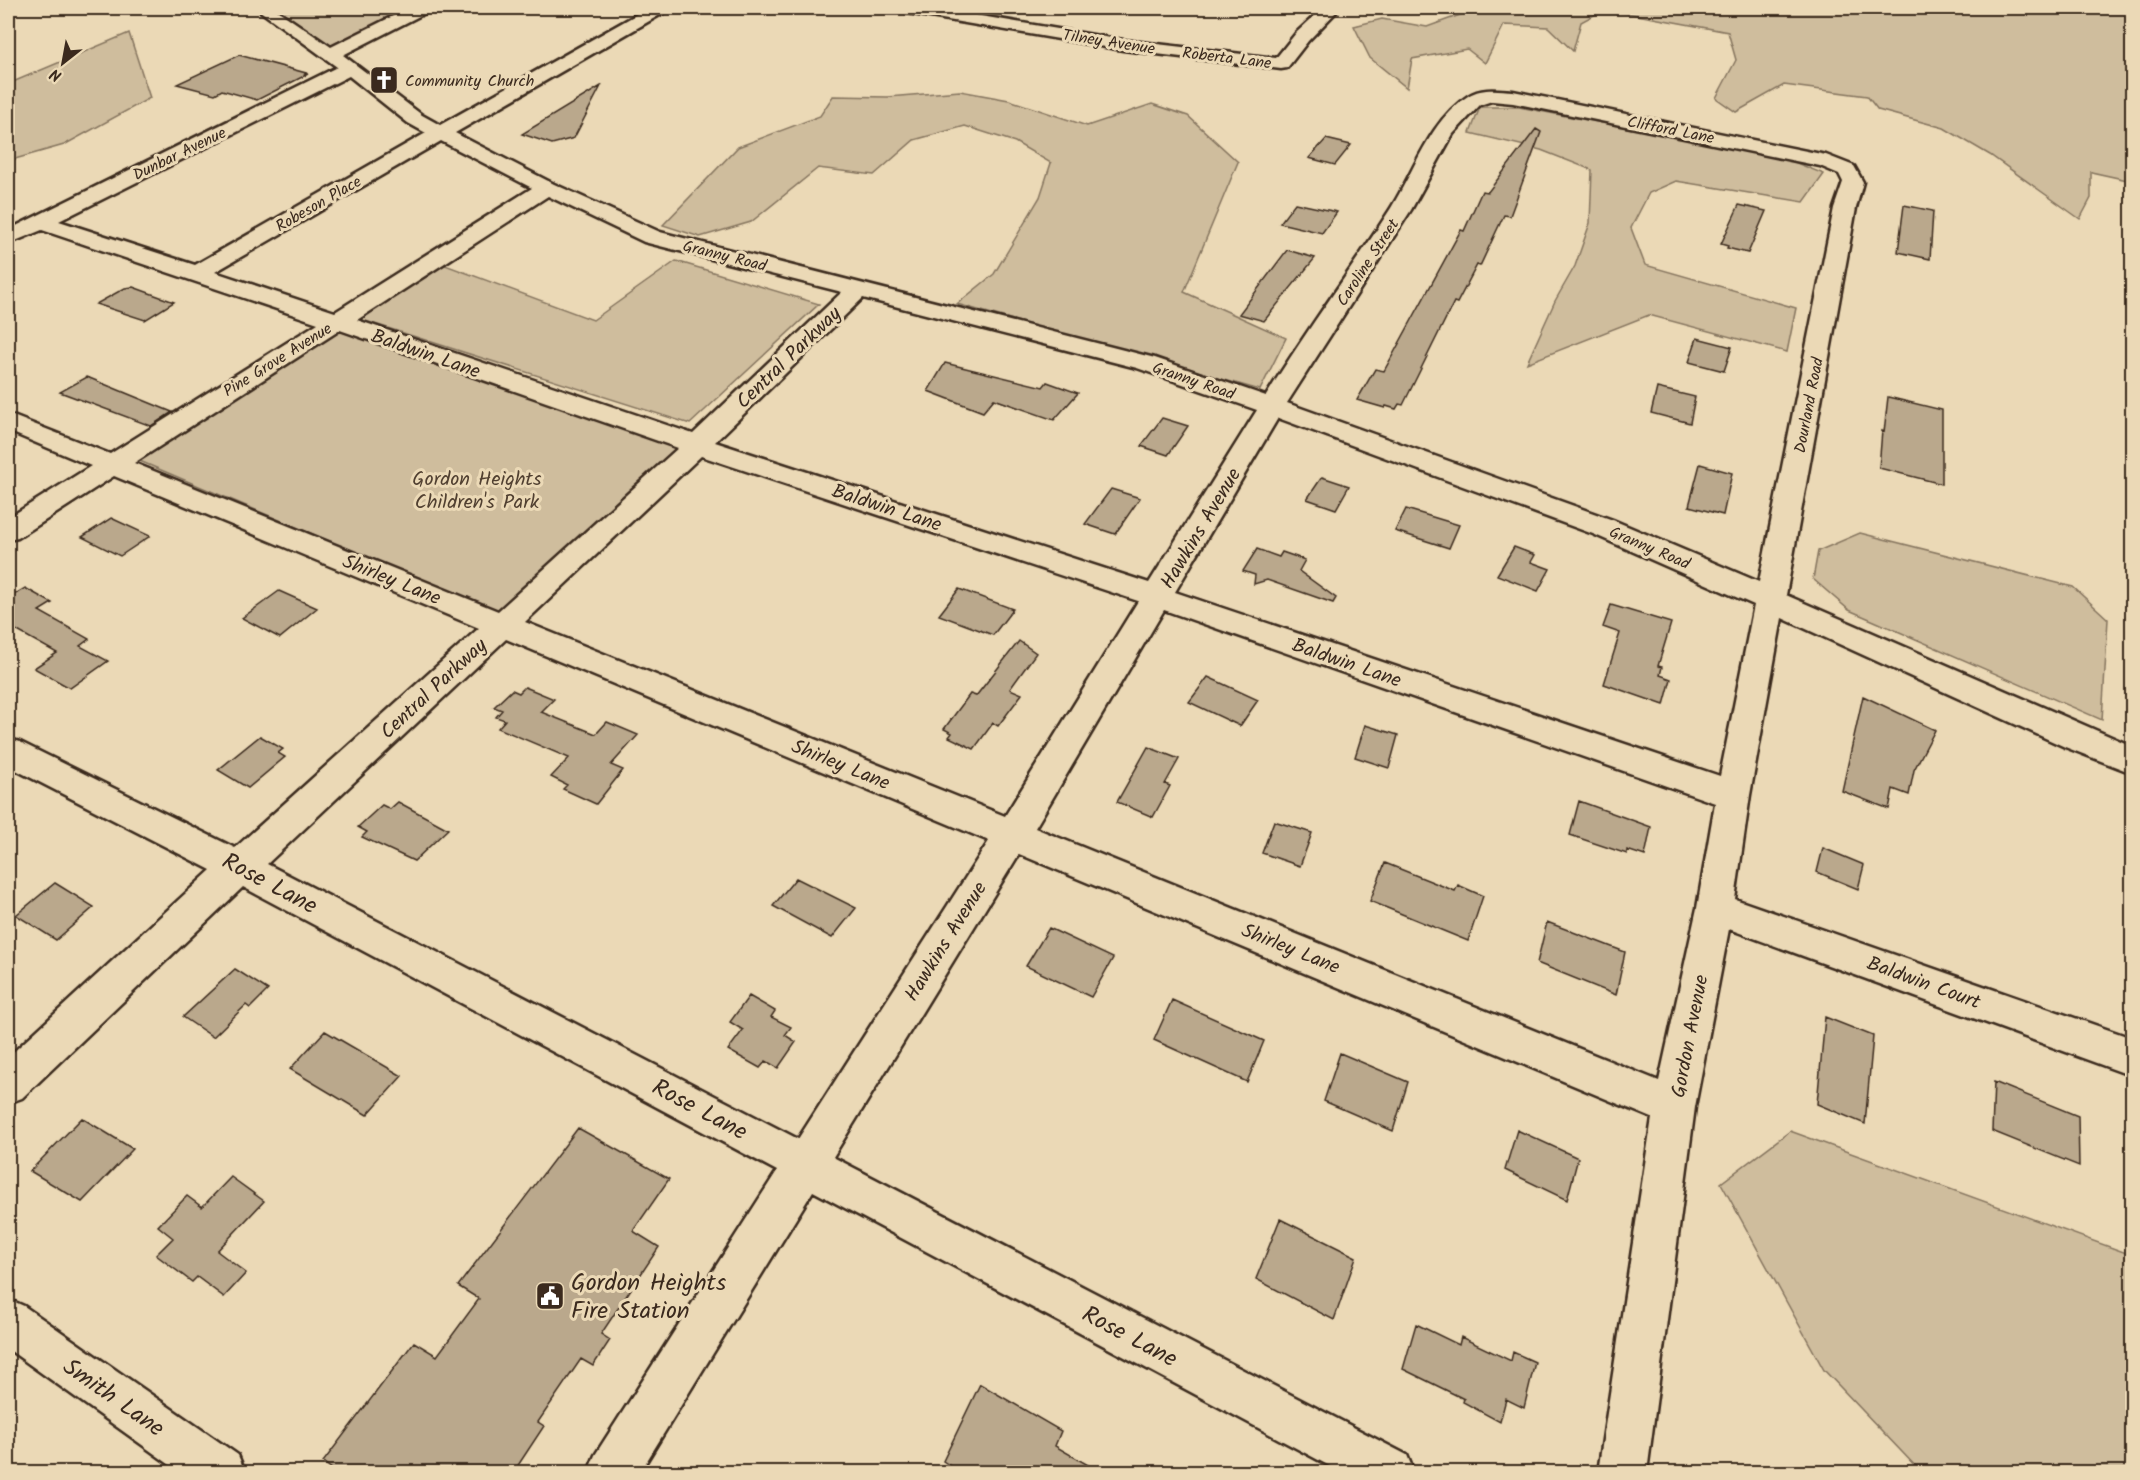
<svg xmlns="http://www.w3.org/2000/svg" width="2140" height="1480" viewBox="0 0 2140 1480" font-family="Kalam,sans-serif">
<rect width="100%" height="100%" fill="#ebd9b6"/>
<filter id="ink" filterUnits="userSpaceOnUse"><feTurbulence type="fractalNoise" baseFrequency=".0167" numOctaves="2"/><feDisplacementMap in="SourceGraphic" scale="12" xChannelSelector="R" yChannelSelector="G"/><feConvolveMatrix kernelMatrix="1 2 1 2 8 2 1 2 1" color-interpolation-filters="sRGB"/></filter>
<g filter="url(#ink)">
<path fill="#cfbd9d" stroke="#85745e" stroke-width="1.5" d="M 258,8 L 421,8 L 331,54 Z
M 1470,8 L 2132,8 L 2132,181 L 2091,172 L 2091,198 L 2080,219 L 1990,155 L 1944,128 L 1878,110 L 1867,96 L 1784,85 L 1736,112 L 1716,98 L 1736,60 L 1728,32 L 1605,9 L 1581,22 L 1573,51 L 1548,27 L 1504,25 L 1485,63 L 1467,49 L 1412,59 L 1407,88 L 1370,58 L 1354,26 L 1382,19 L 1427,27 L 1471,11 Z
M 129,33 L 150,98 L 64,145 L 8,161 L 8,84 Z
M 960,91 L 1009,100 L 1087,126 L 1152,104 L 1188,116 L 1238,162 L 1184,292 L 1286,338 L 1260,390 L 957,304 L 994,274 L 1040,197 L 1051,163 L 1015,142 L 965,126 L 914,140 L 874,175 L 818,168 L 751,222 L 700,237 L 663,225 L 738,147 L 820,116 L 833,96 L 888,97 Z
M 1480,107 L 1519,107 L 1784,158 L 1824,174 L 1804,202 L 1676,181 L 1649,193 L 1631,228 L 1645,265 L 1796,308 L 1787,352 L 1649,315 L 1527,363 L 1555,301 L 1575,266 L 1590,223 L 1592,170 L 1541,150 L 1470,133 Z
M 676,261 L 819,304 L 690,424 L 356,318 L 440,263 L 593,320 Z
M 334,329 L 680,449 L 500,613 L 135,459 Z
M 1860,533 L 2073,587 L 2108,619 L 2102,720 L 1849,610 L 1813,579 L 1818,551 Z
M 1790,1131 L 2132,1255 L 2132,1472 L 1921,1472 L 1824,1370 L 1721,1183 Z"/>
<path fill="#baa88c" stroke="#3b2a1e" stroke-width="1.5" d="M 239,55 L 306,73 L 305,74 L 308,74 L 257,100 L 222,90 L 215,94 L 177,84 Z
M 601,86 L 574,138 L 552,144 L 522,134 Z
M 1536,129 L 1541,132 L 1510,216 L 1504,215 L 1480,266 L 1477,265 L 1457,303 L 1454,302 L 1403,405 L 1399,404 L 1396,409 L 1386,406 L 1385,408 L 1357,400 L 1375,369 L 1384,371 L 1461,230 L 1464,231 L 1482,191 L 1488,192 Z
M 1326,139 L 1351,145 L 1335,165 L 1309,158 Z
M 1295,203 L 1337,212 L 1322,233 L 1280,223 Z
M 1739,205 L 1766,211 L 1748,253 L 1727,248 L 1728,246 L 1721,244 Z
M 1904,205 L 1933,211 L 1930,259 L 1898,252 Z
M 1287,250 L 1315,258 L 1264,321 L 1239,314 Z
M 133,287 L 174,302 L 145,320 L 96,304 L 125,288 Z
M 1697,338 L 1732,347 L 1724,371 L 1689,362 Z
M 945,363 L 1043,387 L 1047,382 L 1078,393 L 1054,420 L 994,399 L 983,412 L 928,391 Z
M 87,377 L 172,412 L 151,426 L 60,392 Z
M 1657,388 L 1695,397 L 1690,423 L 1651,413 Z
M 1888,397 L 1942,410 L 1942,484 L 1879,468 L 1882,431 L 1884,432 Z
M 1162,418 L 1188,426 L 1168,455 L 1141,446 Z
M 1700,464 L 1732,473 L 1723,515 L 1689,506 Z
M 1322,477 L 1349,486 L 1336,509 L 1307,499 Z
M 1111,489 L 1140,498 L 1115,534 L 1085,524 Z
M 1406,509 L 1459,525 L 1449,548 L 1395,531 Z
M 111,518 L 150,536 L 120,556 L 82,537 Z
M 1514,547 L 1535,555 L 1531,562 L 1550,569 L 1538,591 L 1497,575 Z
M 1257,549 L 1279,557 L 1282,552 L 1305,560 L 1299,571 L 1336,598 L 1333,603 L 1267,580 L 1254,584 L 1255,575 L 1243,571 Z
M 25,588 L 52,603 L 39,611 L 89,639 L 80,646 L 108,661 L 70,688 L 34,668 L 57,653 L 14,629 L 8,633 L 8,593 L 12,596 Z
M 959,589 L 1013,609 L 993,635 L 939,615 Z
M 279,591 L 317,608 L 280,638 L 242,618 Z
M 1611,605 L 1671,623 L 1658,666 L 1662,667 L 1660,675 L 1671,679 L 1664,705 L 1604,684 L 1620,633 L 1603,627 Z
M 1019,641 L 1036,653 L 1010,689 L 1022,694 L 998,726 L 993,723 L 974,749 L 949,737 L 952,733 L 944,729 L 970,694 L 976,696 Z
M 1208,677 L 1258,700 L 1240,726 L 1189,702 Z
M 525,687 L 554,699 L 541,712 L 596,734 L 607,722 L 638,735 L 611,765 L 623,770 L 596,804 L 563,789 L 567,785 L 551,777 L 569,758 L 498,728 L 505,720 L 496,717 L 502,710 L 494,707 L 512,690 L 519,693 Z
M 1863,696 L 1935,730 L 1914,770 L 1909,795 L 1893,789 L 1889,809 L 1842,791 Z
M 1365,725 L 1398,735 L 1389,768 L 1355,757 Z
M 260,736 L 283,749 L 278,753 L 285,757 L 248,788 L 218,770 Z
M 1148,747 L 1179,759 L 1165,784 L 1170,786 L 1153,817 L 1117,802 Z
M 1579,801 L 1651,827 L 1645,856 L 1627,850 L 1627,854 L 1570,835 Z
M 398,802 L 448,829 L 414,861 L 362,837 L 367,832 L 358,827 L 382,805 L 390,809 Z
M 1274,821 L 1312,833 L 1300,866 L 1262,853 Z
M 1823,848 L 1864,865 L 1858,889 L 1817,872 Z
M 1385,863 L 1455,891 L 1458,885 L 1483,896 L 1468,941 L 1370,901 Z
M 796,878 L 856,908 L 832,938 L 773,906 Z
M 55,883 L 94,907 L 56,940 L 16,915 Z
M 1547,922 L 1625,952 L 1616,995 L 1537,963 Z
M 1049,928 L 1113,958 L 1091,997 L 1026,966 Z
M 235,969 L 268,990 L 250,1008 L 246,1005 L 213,1037 L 183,1017 Z
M 749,996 L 775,1011 L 771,1017 L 791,1027 L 785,1035 L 796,1042 L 778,1068 L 766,1061 L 760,1068 L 728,1050 L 743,1030 L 730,1022 Z
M 1172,1000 L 1264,1041 L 1247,1082 L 1154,1040 Z
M 1825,1017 L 1873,1036 L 1865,1124 L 1817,1104 Z
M 325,1031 L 402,1076 L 367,1115 L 290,1069 Z
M 1340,1053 L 1408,1082 L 1393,1131 L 1324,1101 Z
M 1994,1082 L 2078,1116 L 2079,1166 L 1992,1131 Z
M 82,1118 L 133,1149 L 82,1202 L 30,1171 Z
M 578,1128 L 669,1179 L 633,1231 L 659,1247 L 601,1334 L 610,1340 L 593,1366 L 581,1359 L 538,1422 L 544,1426 L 513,1473 L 337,1473 L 323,1462 L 414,1342 L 437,1356 L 479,1299 L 458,1286 Z
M 1517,1130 L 1578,1158 L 1567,1200 L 1505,1170 Z
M 231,1177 L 264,1201 L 217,1251 L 246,1273 L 224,1297 L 197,1277 L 192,1282 L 156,1255 L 173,1238 L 158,1226 L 187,1196 L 202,1207 Z
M 1280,1219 L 1356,1257 L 1334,1320 L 1256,1279 Z
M 1416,1324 L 1459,1345 L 1461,1337 L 1511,1361 L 1513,1352 L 1535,1362 L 1524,1408 L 1506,1399 L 1500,1422 L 1463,1402 L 1464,1399 L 1403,1369 Z
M 980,1384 L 1061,1431 L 1055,1446 L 1102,1473 L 961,1473 L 943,1461 Z"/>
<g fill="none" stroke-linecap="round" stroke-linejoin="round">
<g stroke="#3b2a1e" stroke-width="5">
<path id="minor" d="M 256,8 L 274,8 L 331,47 L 409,8 L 429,8 L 427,12 L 343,55 L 422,115 L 440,125 L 648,8 L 667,8 L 665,12 L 455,133 L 554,184 L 660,232 L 1155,358 L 1266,396 C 1305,332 1350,272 1391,208 C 1414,172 1430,120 1468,96 C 1482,87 1498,90 1513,91 L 1826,155 L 1854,166 L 1863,182 L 1856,208 L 1786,595 L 2132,746 L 2132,773 L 2065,747 L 1782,618 L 1750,795 L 1735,899 L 2132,1038 L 2132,1076 L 1729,929 L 1695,1107 L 1647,1472 L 1598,1472 L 1652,1118 L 1019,854 L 833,1157 L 1407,1455 L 1414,1472 L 1341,1472 L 813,1191 L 640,1472 L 588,1472 L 595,1455 L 777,1171 L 243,887 L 22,1098 L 8,1103 L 8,1057 L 211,870 L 8,766 L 8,738 L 20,742 L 235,848 L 479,628 L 114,476 L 18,538 L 8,540 L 8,518 L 91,466 L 8,431 L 8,414 L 110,454 L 318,323 L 42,230 L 8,244 L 8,230 L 337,67 ZM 349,76 L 408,123 L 426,133 L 195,265 L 59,221 ZM 1492,101 L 1513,103 L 1820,166 L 1839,174 L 1843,182 L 1834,208 L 1759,582 L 1613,520 L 1287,403 L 1411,210 L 1453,134 L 1480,105 ZM 441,141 L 532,188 L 335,312 L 215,272 ZM 548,196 L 644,242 L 842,292 L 693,434 L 357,320 ZM 863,298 L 1137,368 L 1257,410 L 1149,583 L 715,442 ZM 340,330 L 678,448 L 498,611 L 134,463 ZM 1278,418 L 1593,534 L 1754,605 L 1720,776 L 1175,592 ZM 701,456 L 1138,601 L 1005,816 L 525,622 ZM 1164,610 L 1715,803 L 1697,908 L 1659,1081 L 1035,828 ZM 506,639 L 989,841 L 798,1139 L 267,864 Z
M 899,8 L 934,8 L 1123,40 L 1276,58 L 1296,33 L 1323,8 L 1340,8 L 1308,41 L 1287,68 L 1281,69 L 1123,50 L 907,13 Z
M 8,1299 L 24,1306 L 238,1455 L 245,1472 L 180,1472 L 8,1349 Z"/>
</g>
<use href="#minor" fill="#ebd9b6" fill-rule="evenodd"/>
</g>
</g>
<defs>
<g id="church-square" transform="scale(1.5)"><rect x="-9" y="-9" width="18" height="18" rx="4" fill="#3b2a1e" stroke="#ebd9b6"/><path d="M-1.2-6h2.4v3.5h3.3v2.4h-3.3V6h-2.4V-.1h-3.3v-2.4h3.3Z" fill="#fff"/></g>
<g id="civic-square" transform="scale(1.5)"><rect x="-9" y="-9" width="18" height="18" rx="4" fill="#3b2a1e" stroke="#ebd9b6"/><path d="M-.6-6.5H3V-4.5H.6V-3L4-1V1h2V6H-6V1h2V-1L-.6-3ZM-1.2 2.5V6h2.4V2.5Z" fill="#fff"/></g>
</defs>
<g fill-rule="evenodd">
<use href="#church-square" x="384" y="80"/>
<use href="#civic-square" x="550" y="1296"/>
</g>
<g text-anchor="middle" stroke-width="6" stroke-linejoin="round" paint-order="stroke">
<g font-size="16" fill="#3b2a1e" stroke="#ebd9b6">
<text transform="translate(1109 41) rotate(9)" y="6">Tilney Avenue</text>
<text transform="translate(1227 57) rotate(7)" y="6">Roberta Lane</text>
<text transform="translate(1671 129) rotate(11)" y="6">Clifford Lane</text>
<text transform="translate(179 153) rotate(-26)" y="6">Dunbar Avenue</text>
<text transform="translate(318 203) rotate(-30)" y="6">Robeson Place</text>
<text transform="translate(725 255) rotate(14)" y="6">Granny Road</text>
<text transform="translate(1367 262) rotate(-57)" y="6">Caroline Street</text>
<text transform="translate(277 359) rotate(-32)" y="6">Pine Grove Avenue</text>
<text transform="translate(1194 380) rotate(19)" y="6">Granny Road</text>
<text transform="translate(1808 405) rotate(-79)" y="6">Dourland Road</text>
<text transform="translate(1650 547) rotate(23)" y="6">Granny Road</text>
</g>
<g font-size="16" fill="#3b2a1e" stroke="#ebd9b6" text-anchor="start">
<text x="405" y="86">Community Church</text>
</g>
<g font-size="20" fill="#3b2a1e" stroke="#ebd9b6">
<text transform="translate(426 353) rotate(19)" y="7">Baldwin Lane</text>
<text transform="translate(788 357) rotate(-44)" y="7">Central Parkway</text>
<text transform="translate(887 507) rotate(18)" y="7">Baldwin Lane</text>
<text transform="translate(1200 528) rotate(-59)" y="7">Hawkins Avenue</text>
<text transform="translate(392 579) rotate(22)" y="7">Shirley Lane</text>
<text transform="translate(1347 662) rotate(19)" y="7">Baldwin Lane</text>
<text transform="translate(433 688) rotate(-43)" y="7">Central Parkway</text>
<text transform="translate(841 764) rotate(22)" y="7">Shirley Lane</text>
<text transform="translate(945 941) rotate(-58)" y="7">Hawkins Avenue</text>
<text transform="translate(1291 948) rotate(22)" y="7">Shirley Lane</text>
<text transform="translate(1924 982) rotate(20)" y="7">Baldwin Court</text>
<text transform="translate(1689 1036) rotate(-79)" y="7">Gordon Avenue</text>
</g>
<g font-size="20" fill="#514031" stroke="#ebd9b6">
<text x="477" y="485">Gordon Heights<tspan x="477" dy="23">Children's Park</tspan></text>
</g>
<g font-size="24" fill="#3b2a1e" stroke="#ebd9b6">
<text transform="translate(270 883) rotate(28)" y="8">Rose Lane</text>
<text transform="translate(700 1109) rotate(28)" y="8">Rose Lane</text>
<text transform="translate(1130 1336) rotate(28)" y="8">Rose Lane</text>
<text transform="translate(114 1397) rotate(35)" y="8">Smith Lane</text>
</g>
<g font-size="24" fill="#3b2a1e" stroke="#ebd9b6" text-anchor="start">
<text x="571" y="1290">Gordon Heights<tspan x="571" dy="28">Fire Station</tspan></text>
</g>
</g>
<rect width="2140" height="1480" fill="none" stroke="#ebd9b6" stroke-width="30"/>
<rect x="15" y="15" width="2110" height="1450" fill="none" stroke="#3b2a1e" stroke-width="2" filter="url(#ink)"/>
<g transform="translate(63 63) rotate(211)" stroke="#ebd9b6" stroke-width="4.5" paint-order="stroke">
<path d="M0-4.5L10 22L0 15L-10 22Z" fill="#3b2a1e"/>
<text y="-9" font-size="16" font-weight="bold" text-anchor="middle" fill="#3b2a1e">N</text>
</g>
</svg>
